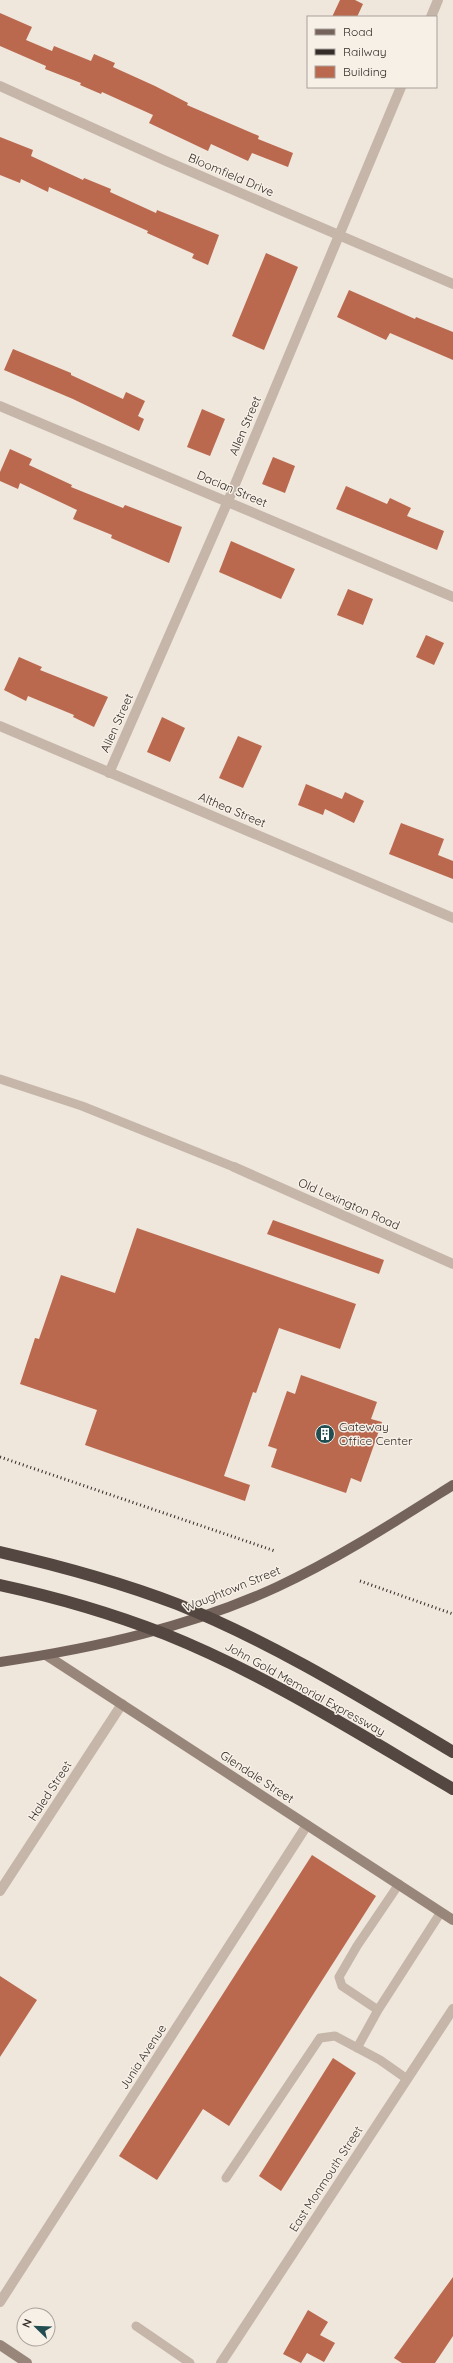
<svg xmlns="http://www.w3.org/2000/svg" width="453" height="2363" viewBox="0 0 453 2363" font-family="Quicksand,sans-serif">
<rect width="100%" height="100%" fill="#efe6dc"/>
<path fill="#ba694f" d="M 340,0 L 355,0 L 363,4 L 357,17 L 332,17 Z
M 0,13 L 32,27 L 26,40 L 52,51 L 54,46 L 91,61 L 94,54 L 115,63 L 113,67 L 155,86 L 188,103 L 187,105 L 259,136 L 258,139 L 293,153 L 288,167 L 252,153 L 248,161 L 211,144 L 208,151 L 149,123 L 153,115 L 102,92 L 101,94 L 80,85 L 81,83 L 45,69 L 46,66 L 0,46 Z
M 0,137 L 33,150 L 31,156 L 83,180 L 84,178 L 111,189 L 110,192 L 156,213 L 157,210 L 219,235 L 208,265 L 192,258 L 194,254 L 147,233 L 148,231 L 49,187 L 48,192 L 21,179 L 20,183 L 0,175 Z
M 266,253 L 298,267 L 264,350 L 232,336 Z
M 349,290 L 415,319 L 416,317 L 453,332 L 453,360 L 390,333 L 386,340 L 337,317 Z
M 13,349 L 71,373 L 71,375 L 123,399 L 126,392 L 145,401 L 138,416 L 144,419 L 139,431 L 73,399 L 4,370 Z
M 202,409 L 225,419 L 210,456 L 187,447 Z
M 10,449 L 32,459 L 29,465 L 72,485 L 71,487 L 123,508 L 125,505 L 182,527 L 169,563 L 111,538 L 112,535 L 73,519 L 77,510 L 20,483 L 18,489 L 0,481 L 0,472 Z
M 273,457 L 295,466 L 285,493 L 262,484 Z
M 346,486 L 387,504 L 390,498 L 411,508 L 407,516 L 444,531 L 437,550 L 336,509 Z
M 231,541 L 295,569 L 281,599 L 219,572 Z
M 348,589 L 373,599 L 363,625 L 337,615 Z
M 426,635 L 444,643 L 434,665 L 416,657 Z
M 19,657 L 42,667 L 40,670 L 108,697 L 94,727 L 73,717 L 74,715 L 28,696 L 26,701 L 4,690 Z
M 162,717 L 185,728 L 170,762 L 147,752 Z
M 238,736 L 262,746 L 243,788 L 219,778 Z
M 306,784 L 342,799 L 345,792 L 364,801 L 354,823 L 325,809 L 323,815 L 298,805 Z
M 401,823 L 444,839 L 438,855 L 453,861 L 453,879 L 389,854 Z
M 273,1220 L 384,1260 L 379,1274 L 267,1234 Z
M 137,1228 L 356,1304 L 340,1349 L 279,1328 L 256,1393 L 253,1392 L 224,1476 L 250,1485 L 245,1501 L 85,1445 L 97,1410 L 20,1384 L 35,1338 L 39,1339 L 61,1275 L 115,1293 Z
M 301,1375 L 377,1402 L 371,1419 L 382,1422 L 361,1482 L 351,1478 L 346,1493 L 271,1467 L 277,1449 L 268,1446 L 287,1391 L 295,1394 Z
M 312,1855 L 376,1896 L 229,2126 L 203,2109 L 157,2180 L 119,2156 Z
M 0,1976 L 37,2000 L 0,2057 Z
M 333,2058 L 356,2073 L 281,2191 L 259,2176 Z
M 453,2277 L 453,2336 L 435,2363 L 402,2363 L 394,2358 Z
M 308,2310 L 328,2322 L 320,2335 L 335,2343 L 324,2362 L 307,2353 L 301,2363 L 283,2354 Z"/>
<g fill="none" stroke-linecap="round" stroke-linejoin="round">
<path stroke="#c6b6a9" stroke-width="9" d="M 0,1079 L 82,1106 L 234,1167
M 378,2010 L 342,1986 L 339,1977 L 357,1946 L 399,1884
M 357,2048 L 378,2010 L 441,1912
M 226,2178 L 320,2038 L 335,2036 L 380,2060 L 407,2079
M 136,2326 L 190,2363"/>
<path stroke="#c6b6a9" stroke-width="10" d="M 431,17 L 438,0
M 0,86 L 166,161 L 453,284
M 0,406 L 453,597
M 0,726 L 453,918
M 109,773 L 228,501 L 401,87
M 234,1167 L 453,1264
M 0,1891 L 122,1704
M 0,2302 L 307,1825
M 221,2363 L 453,2009"/>
<path stroke="#99867a" stroke-width="10" d="M 46,1655 L 453,1920
M 0,2345 L 27,2363"/>
<path stroke="#74635a" stroke-width="10" d="M 0,1662 C 95,1648 190,1627 277,1587 C 339,1558 396,1521 453,1485"/>
<path stroke="#544640" stroke-width="12" d="M 0,1552 C 61,1566 120,1582 177,1604 C 274,1643 364,1699 453,1752
M 0,1585 C 56,1597 111,1613 165,1634 C 267,1675 359,1734 453,1789"/>
<path stroke="#342c28" stroke-width="3" stroke-dasharray="1 3" stroke-linecap="butt" d="M 0,1457 L 275,1551
M 360,1581 L 453,1614"/>
</g>
<defs>
<g id="building-disc" transform="scale(1)"><circle r="9.5" fill="#224e51" stroke="#f7f0e7"/><path d="M-4-6H4V6H1V3H-1V6H-4ZM-2.5-4.3h1.7v1.8h-1.7ZM.8-4.3h1.7v1.8H.8ZM-2.5-1h1.7V.8h-1.7ZM.8-1h1.7V.8H.8Z" fill="#fff"/></g>
</defs>
<g fill-rule="evenodd">
<use href="#building-disc" x="325" y="1434"/>
</g>
<g text-anchor="middle" stroke-width="3" stroke-linejoin="round" paint-order="stroke">
<g font-size="12" fill="#342c28" stroke="#f7f0e7">
<text transform="translate(231 175) rotate(23)" y="4">Bloomfield Drive</text>
<text transform="translate(245 426) rotate(-67)" y="4">Allen Street</text>
<text transform="translate(232 489) rotate(23)" y="4">Dacian Street</text>
<text transform="translate(117 723) rotate(-66)" y="4">Allen Street</text>
<text transform="translate(232 810) rotate(23)" y="4">Althea Street</text>
<text transform="translate(349 1204) rotate(24)" y="4">Old Lexington Road</text>
<text transform="translate(232 1589) rotate(-22)" y="4">Waughtown Street</text>
<text transform="translate(305 1689) rotate(29)" y="4">John Gold Memorial Expressway</text>
<text transform="translate(257 1777) rotate(33)" y="4">Glendale Street</text>
<text transform="translate(50 1791) rotate(-57)" y="4">Haled Street</text>
<text transform="translate(143 2057) rotate(-57)" y="4">Junia Avenue</text>
<text transform="translate(326 2179) rotate(-57)" y="4">East Monmouth Street</text>
</g>
<g font-size="12" fill="#342c28" stroke="#f7f0e7" text-anchor="start">
<text x="339" y="1431">Gateway<tspan x="339" dy="14">Office Center</tspan></text>
</g>
</g>
<rect x="307" y="16" width="130" height="72" fill="#f7f0e7" stroke="#a9a29b"/>
<rect x="315" y="29" width="20" height="6" fill="#74635a" stroke="#a9a29b"/>
<text x="343" y="36" font-size="12" fill="#342c28">Road</text>
<rect x="315" y="49" width="20" height="6" fill="#342c28" stroke="#a9a29b"/>
<text x="343" y="56" font-size="12" fill="#342c28">Railway</text>
<rect x="315" y="66" width="20" height="12" fill="#ba694f" stroke="#a9a29b"/>
<text x="343" y="76" font-size="12" fill="#342c28">Building</text>
<g transform="translate(36 2327) rotate(293)"><circle r="19" fill="#f7f0e7" stroke="#a9a29b"/>
<path d="M0-3L7 15L0 10L-7 15Z" fill="#224e51"/>
<text y="-6" font-size="11" font-weight="bold" text-anchor="middle" fill="#342c28">N</text>
</g>
</svg>
